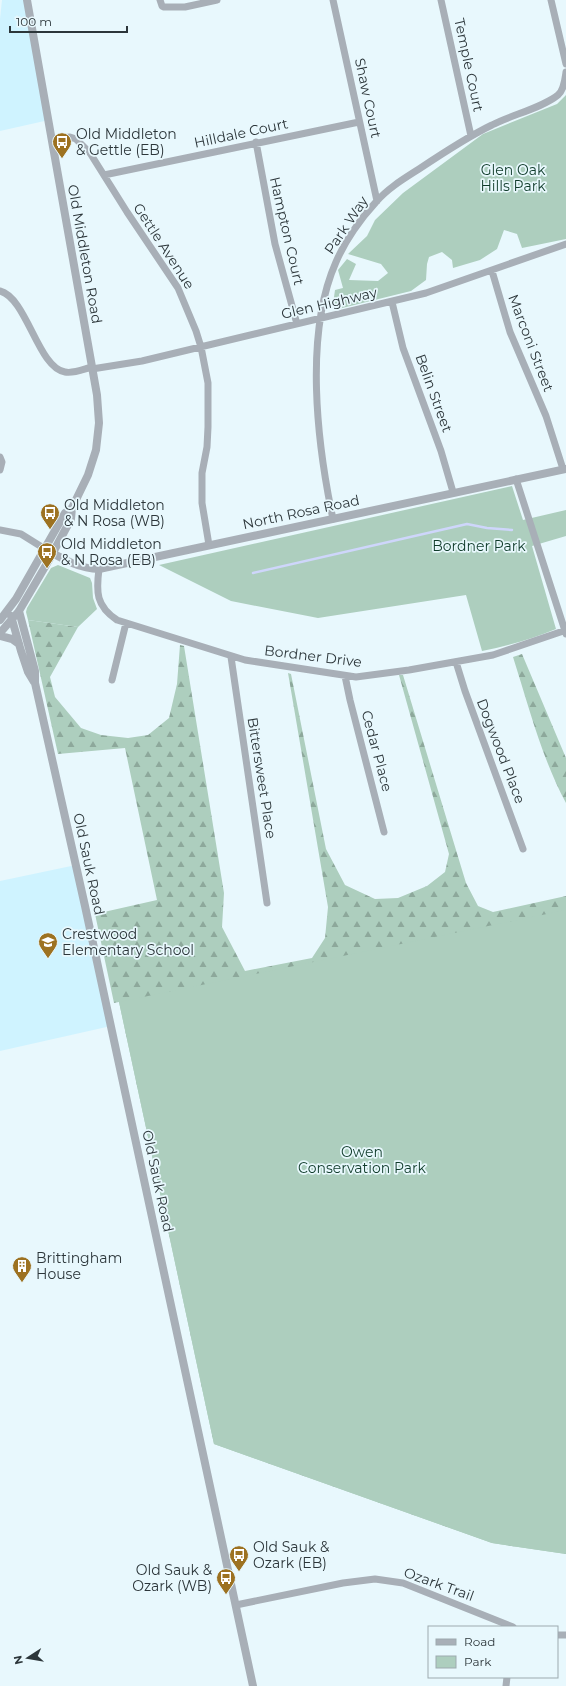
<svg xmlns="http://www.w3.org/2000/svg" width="566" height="1686" viewBox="0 0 566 1686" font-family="Montserrat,sans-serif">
<defs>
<pattern id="forest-firs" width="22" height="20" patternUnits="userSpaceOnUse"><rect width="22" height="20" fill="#adcebe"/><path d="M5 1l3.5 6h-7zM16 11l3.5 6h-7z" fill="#8da89b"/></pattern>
</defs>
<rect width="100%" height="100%" fill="#e8f8fd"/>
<path fill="#cff3ff" d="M 2,0 L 27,0 L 49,120 L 0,131 L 0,19 Z
M 76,865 L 111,1026 L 0,1051 L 0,881 Z"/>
<path fill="url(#forest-firs)" d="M 28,620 L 78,627 L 50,677 L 55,697 L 81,728 L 101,735 L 128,738 L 148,735 L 169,718 L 177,684 L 180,645 L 184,646 L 224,893 L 222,927 L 245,971 L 312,958 L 325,938 L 328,907 L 288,673 L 291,674 L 326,849 L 345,885 L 375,899 L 398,898 L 427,886 L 445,872 L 449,854 L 399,675 L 403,675 L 466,883 L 478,906 L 493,912 L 566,896 L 566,1554 L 492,1543 L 214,1444 L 119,1002 L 114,1003 L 95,914 L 157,900 L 125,748 L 58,754 Z
M 522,654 L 566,758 L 566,803 C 542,759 528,704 513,657 Z"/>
<path fill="#adcebe" d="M 566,95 L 566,239 L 522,248 L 517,234 L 504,230 L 497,249 L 480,260 L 453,268 L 452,260 L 442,252 L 429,257 L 427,264 L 426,280 L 411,291 L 338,309 L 333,304 L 335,290 L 343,288 L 338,270 L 347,259 L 356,264 L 349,280 L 378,281 L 388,273 L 381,264 L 348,254 L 367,236 L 375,220 L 403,193 L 483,134 L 557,104 Z
M 512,486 L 523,520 L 566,510 L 566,536 L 532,546 L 556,629 C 531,639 508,646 482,651 L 466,595 L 318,618 L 231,601 L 159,565 Z
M 58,565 L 90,578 L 92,583 L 93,598 L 97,609 L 78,627 L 28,620 L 26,612 L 27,608 L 51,568 Z
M 566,910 L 566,1554 L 492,1543 L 214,1444 L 119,1002 Z"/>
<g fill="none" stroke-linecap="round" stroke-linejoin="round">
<path stroke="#ced6fb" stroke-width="2.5" d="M 253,573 L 467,524 L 487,528 L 512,530"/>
<path stroke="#a8afb7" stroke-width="7" d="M 160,0 L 162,6 L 164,7 L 185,7 L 217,0
M 333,0 L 377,201
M 441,0 L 471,136
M 551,0 L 566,64
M 53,139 L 70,137 L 76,139 L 90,153 L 127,212 L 178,288 L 196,331 L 201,347 L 208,383 L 208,427 L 207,447 L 202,473 L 202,503 L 209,545
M 256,142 L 275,244 L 297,324
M 104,175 L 359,122
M 492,271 L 510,332 L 546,416 L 563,469
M 0,291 C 27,298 38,368 65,372 C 73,374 84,369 92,367
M 392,302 L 403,348 L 441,451 L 453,492
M 92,369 L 142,361 L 426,293 L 566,244
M 0,457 L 2,462 L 0,470
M 516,479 L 566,634
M 333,519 C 317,443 304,334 336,262 C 345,241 361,218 376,202 C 388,188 405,178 419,169 C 443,153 467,137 492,125 C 511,115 542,108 558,95 C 564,90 565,79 566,72
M 0,530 L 21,534 L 45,549
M 99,569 C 96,592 96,606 117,620 L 245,660 L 356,677 L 409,670 L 493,655 L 566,630
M 231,657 L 267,903
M 456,662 L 465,691 L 523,849
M 345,676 L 350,700 L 384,832
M 112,680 L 126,623
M 236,1605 L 343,1583 L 375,1579 L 403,1583 L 513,1627
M 557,1635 L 566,1635
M 506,1686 L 507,1677"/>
<path stroke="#a8afb7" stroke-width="8" d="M 45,549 C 61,558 79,569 99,569 L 566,469
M 19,611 L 35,671 L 35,683 L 85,906 L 253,1686
M 11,616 L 21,651 L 28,672 L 34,682
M 0,620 L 16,599 L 65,513 L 72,508
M 0,633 L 19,611 L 49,560 L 71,519 L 72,508 L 88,475 L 96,450 L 99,423 L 97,395 L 27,0
M 0,636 L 12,639 L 19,644"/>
</g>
<defs>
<g id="bus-pin" transform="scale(1)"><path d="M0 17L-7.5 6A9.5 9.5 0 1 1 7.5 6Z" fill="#9d7221" stroke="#e8f8fd"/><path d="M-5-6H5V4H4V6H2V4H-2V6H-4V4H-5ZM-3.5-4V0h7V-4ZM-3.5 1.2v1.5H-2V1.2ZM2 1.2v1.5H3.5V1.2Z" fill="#fff"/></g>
<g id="school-pin" transform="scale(1)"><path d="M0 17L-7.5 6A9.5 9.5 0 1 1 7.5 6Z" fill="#9d7221" stroke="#e8f8fd"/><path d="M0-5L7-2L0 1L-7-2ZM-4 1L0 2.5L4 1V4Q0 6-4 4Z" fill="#fff"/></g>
<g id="building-pin" transform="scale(1)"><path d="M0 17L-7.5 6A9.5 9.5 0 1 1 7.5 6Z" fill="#9d7221" stroke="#e8f8fd"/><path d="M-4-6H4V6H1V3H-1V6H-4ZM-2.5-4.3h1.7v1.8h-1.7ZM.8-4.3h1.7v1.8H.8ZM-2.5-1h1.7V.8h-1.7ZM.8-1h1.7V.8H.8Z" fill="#fff"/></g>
</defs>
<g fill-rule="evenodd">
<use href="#bus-pin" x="62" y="142"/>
<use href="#bus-pin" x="50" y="513"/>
<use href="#bus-pin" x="47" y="552"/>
<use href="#school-pin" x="48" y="942"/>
<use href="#building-pin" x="22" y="1266"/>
<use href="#bus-pin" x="239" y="1555"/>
<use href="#bus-pin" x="226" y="1578"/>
</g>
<g text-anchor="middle" stroke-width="3.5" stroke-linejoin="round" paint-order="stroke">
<g font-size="14" fill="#2c363a" stroke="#e8f8fd">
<text transform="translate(469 65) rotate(78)" y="5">Temple Court</text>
<text transform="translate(368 98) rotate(78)" y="5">Shaw Court</text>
<text transform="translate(241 133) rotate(-12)" y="5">Hilldale Court</text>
<text transform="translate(346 225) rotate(-56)" y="5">Park Way</text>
<text transform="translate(287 231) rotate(77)" y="5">Hampton Court</text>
<text transform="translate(164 246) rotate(57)" y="5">Gettle Avenue</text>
<text transform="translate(85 254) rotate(80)" y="5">Old Middleton Road</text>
<text transform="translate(329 303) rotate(-13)" y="5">Glen Highway</text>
<text transform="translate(531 343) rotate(69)" y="5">Marconi Street</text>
<text transform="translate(434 393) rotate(70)" y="5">Belin Street</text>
<text transform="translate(301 512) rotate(-12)" y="5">North Rosa Road</text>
<text transform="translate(313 656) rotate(7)" y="5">Bordner Drive</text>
<text transform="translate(377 751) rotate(75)" y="5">Cedar Place</text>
<text transform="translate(501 751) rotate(69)" y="5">Dogwood Place</text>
<text transform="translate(262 778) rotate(81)" y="5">Bittersweet Place</text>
<text transform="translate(89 864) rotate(78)" y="5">Old Sauk Road</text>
<text transform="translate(158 1181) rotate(78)" y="5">Old Sauk Road</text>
<text transform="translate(439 1584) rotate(20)" y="5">Ozark Trail</text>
</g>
<g font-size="14" fill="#2c363a" stroke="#e8f8fd" text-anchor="start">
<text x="76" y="139">Old Middleton<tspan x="76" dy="16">&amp; Gettle (EB)</tspan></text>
<text x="64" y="510">Old Middleton<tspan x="64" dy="16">&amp; N Rosa (WB)</tspan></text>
<text x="61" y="549">Old Middleton<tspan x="61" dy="16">&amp; N Rosa (EB)</tspan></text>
<text x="62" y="939">Crestwood<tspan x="62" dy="16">Elementary School</tspan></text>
<text x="36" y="1263">Brittingham<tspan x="36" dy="16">House</tspan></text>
<text x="253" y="1552">Old Sauk &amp;<tspan x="253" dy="16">Ozark (EB)</tspan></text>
<text x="212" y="1575" text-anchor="end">Old Sauk &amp;<tspan x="212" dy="16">Ozark (WB)</tspan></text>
</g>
<g font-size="14" fill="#0f3b2a" stroke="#e8f8fd">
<text x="513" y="175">Glen Oak<tspan x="513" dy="16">Hills Park</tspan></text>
<text x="479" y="551">Bordner Park</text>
<text x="362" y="1157">Owen<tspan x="362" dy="16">Conservation Park</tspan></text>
</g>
</g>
<rect x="428" y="1626" width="130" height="52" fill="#e8f8fd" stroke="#9daaaf"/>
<rect x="436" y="1639" width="20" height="6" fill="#a8afb7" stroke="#9daaaf"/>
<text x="464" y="1646" font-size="12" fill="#2c363a">Road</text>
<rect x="436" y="1656" width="20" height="12" fill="#adcebe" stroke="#9daaaf"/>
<text x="464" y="1666" font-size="12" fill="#2c363a">Park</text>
<g transform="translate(28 1658) rotate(258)" stroke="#e8f8fd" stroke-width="3" paint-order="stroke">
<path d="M0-3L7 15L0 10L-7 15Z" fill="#2c363a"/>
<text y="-6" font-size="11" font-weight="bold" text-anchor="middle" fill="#2c363a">N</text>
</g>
<path d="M10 26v6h117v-6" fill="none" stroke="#2c363a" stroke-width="2"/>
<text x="16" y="26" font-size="12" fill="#2c363a" stroke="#e8f8fd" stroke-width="3" paint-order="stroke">100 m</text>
</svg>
